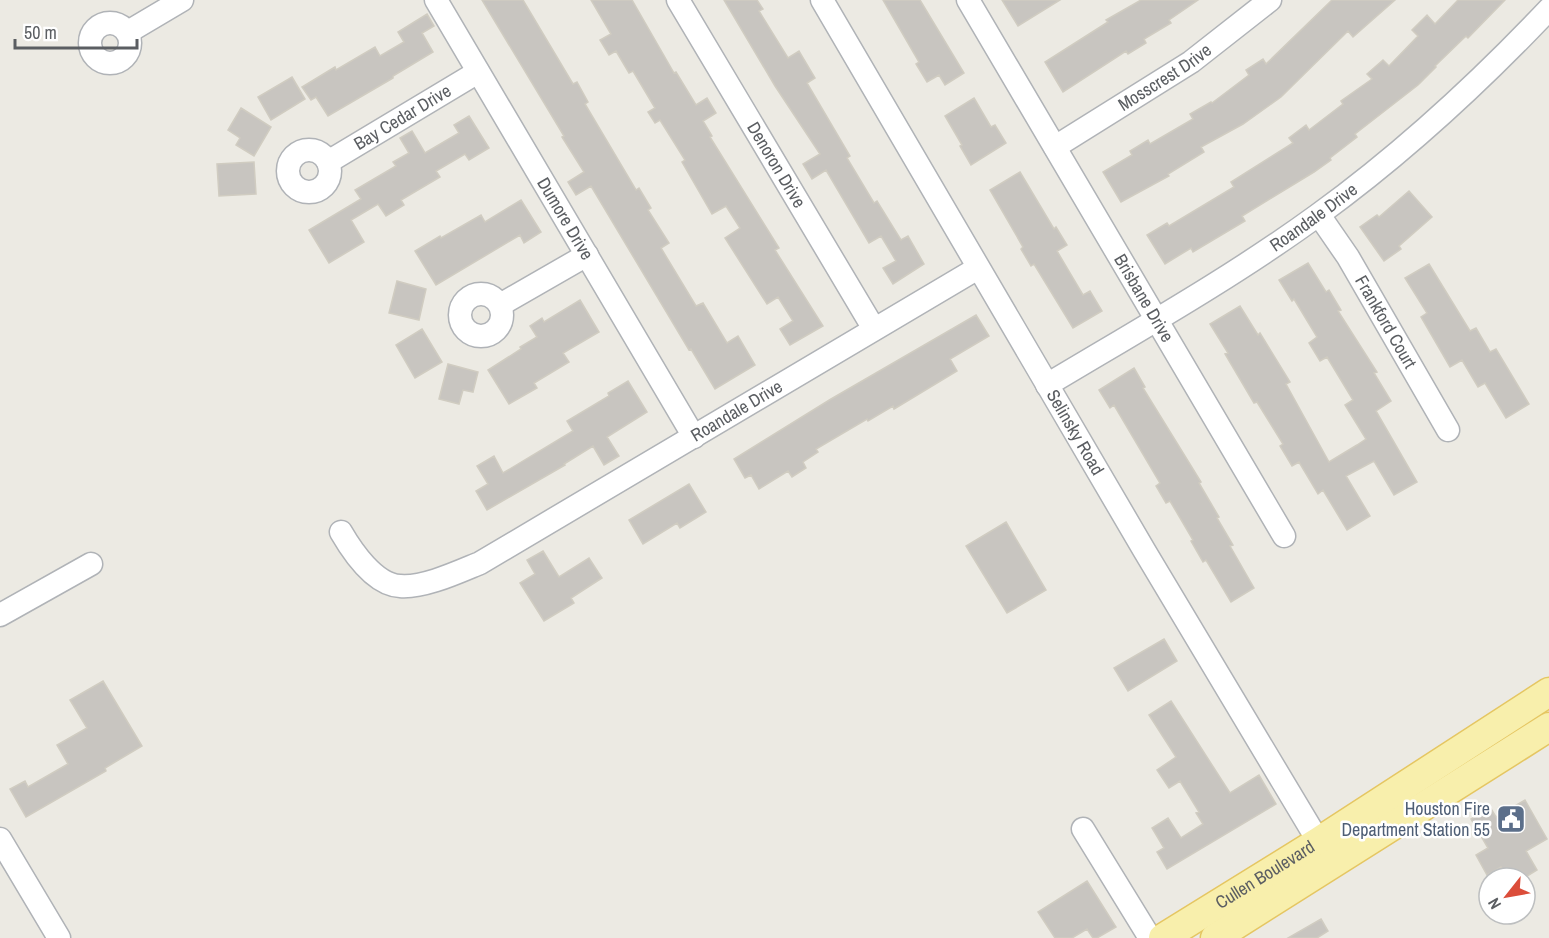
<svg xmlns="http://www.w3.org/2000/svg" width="1549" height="938" viewBox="0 0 1549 938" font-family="'Archivo Narrow',sans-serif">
<rect width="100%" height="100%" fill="#eceae3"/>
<path fill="#c8c5c0" stroke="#d0ccc1" stroke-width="1.5" d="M 482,0 L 523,0 L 573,84 L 577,82 L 588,102 L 585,104 L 636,190 L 639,188 L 651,208 L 648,210 L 669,243 L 661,248 L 696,306 L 703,303 L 727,343 L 738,336 L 755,365 L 715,389 L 691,349 L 689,350 L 591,186 L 576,195 L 568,182 L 584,172 L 562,137 L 564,136 Z
M 591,0 L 632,0 L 674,73 L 676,72 L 696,105 L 707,98 L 716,113 L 703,121 L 712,136 L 710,137 L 779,248 L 775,250 L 823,326 L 790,345 L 780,329 L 793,321 L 778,297 L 767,304 L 725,238 L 740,228 L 726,206 L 712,214 L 682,162 L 685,160 L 660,120 L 655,123 L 648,112 L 655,108 L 633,71 L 629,73 L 616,51 L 609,55 L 600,40 L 611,34 Z
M 724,0 L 757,0 L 763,9 L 759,11 L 788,58 L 799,51 L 815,78 L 807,83 L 850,156 L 847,158 L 874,203 L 877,201 L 901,240 L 908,236 L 924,264 L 893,284 L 883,268 L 896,261 L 881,236 L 869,243 L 826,170 L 812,179 L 803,164 L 820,154 L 775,86 Z
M 883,0 L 920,0 L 964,73 L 945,85 L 939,75 L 927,82 L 916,64 L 919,62 Z
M 1002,0 L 1060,0 L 1018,26 Z
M 1141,0 L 1198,0 L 1169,20 L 1171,23 L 1144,39 L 1146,43 L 1128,54 L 1126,51 L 1063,92 L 1045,62 L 1108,22 L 1106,20 Z
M 1332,0 L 1395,0 L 1353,37 L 1348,31 L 1281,97 L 1243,124 L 1201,147 L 1204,152 L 1168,174 L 1169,176 L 1121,202 L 1103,172 L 1132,155 L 1130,151 L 1148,140 L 1150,144 L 1193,119 L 1190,114 L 1211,102 L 1212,103 L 1249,75 L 1246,70 L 1263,59 L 1266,64 Z
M 1458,0 L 1505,0 L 1468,38 L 1466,36 L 1435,66 L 1436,67 L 1418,85 L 1355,134 L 1357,137 L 1330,158 L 1331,160 L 1314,172 L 1242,216 L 1245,221 L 1193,252 L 1191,248 L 1165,264 L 1147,235 L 1167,223 L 1169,226 L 1234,187 L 1231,182 L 1293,143 L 1289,138 L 1306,125 L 1309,130 L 1343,104 L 1341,101 L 1372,79 L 1367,74 L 1383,60 L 1389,66 L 1418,36 L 1412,30 L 1427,15 L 1435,24 Z
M 427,14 L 434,26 L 422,33 L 433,52 L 393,76 L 393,78 L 328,116 L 316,97 L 311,100 L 302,87 L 335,67 L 336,70 L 375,47 L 380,56 L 404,42 L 398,32 Z
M 292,77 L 305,99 L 271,120 L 258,97 Z
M 974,98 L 991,127 L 995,125 L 1006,143 L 971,165 L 960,146 L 962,145 L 945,116 Z
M 241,108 L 271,127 L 254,156 L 236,145 L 240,138 L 228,130 Z
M 469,116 L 489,148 L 469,160 L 465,154 L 436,171 L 440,177 L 401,200 L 404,205 L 386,216 L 378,204 L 351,220 L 364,242 L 329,263 L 309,230 L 361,199 L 355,190 L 396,166 L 393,162 L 409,153 L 400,138 L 412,131 L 425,153 L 459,133 L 454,125 Z
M 254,162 L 256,194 L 219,196 L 217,164 Z
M 1020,172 L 1054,229 L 1056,227 L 1067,245 L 1057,251 L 1083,295 L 1090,291 L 1102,311 L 1073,328 L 1034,264 L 1031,266 L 1021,249 L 1023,247 L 990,190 Z
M 1409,191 L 1432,217 L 1399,246 L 1401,249 L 1384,261 L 1360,227 L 1377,215 L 1379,217 Z
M 521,200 L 541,232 L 524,243 L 520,235 L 436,285 L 415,251 L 440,236 L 441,238 L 481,215 L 485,222 Z
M 1308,263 L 1326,292 L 1329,290 L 1341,310 L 1338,311 L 1377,372 L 1374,373 L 1391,401 L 1376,411 L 1417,482 L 1394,495 L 1374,461 L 1346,476 L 1370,516 L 1347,530 L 1323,490 L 1318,494 L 1299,462 L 1292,466 L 1280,446 L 1283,444 L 1257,402 L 1254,403 L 1225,354 L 1228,353 L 1210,324 L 1240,306 L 1258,335 L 1260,333 L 1290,382 L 1286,384 L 1329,462 L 1357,445 L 1366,439 L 1345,405 L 1353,400 L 1327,357 L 1320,361 L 1309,343 L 1317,337 L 1294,299 L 1292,301 L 1279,280 Z
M 1429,264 L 1470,331 L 1476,328 L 1490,352 L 1496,349 L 1529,404 L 1506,418 L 1485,383 L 1478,387 L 1462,360 L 1450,367 L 1421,317 L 1427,313 L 1405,278 Z
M 397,281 L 426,289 L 419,320 L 389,313 Z
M 580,300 L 599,332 L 563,353 L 569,362 L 534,383 L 537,388 L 509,404 L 488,370 L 521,349 L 520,347 L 537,337 L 530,326 L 542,318 L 544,322 Z
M 976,315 L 989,336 L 950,359 L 957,371 L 894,409 L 893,406 L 868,421 L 867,419 L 816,449 L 818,452 L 803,462 L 806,468 L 792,477 L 788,471 L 759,489 L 751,475 L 745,478 L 734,459 L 831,399 Z
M 422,329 L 442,362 L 415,378 L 396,345 Z
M 448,364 L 478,372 L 473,392 L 463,390 L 459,404 L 439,399 Z
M 1134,368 L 1145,387 L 1143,388 L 1201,482 L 1199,483 L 1219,517 L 1217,518 L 1233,545 L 1230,546 L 1254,588 L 1231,602 L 1206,560 L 1203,562 L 1191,541 L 1193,540 L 1170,501 L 1166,503 L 1156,486 L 1160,483 L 1114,405 L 1110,408 L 1099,390 Z
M 628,381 L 647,412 L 607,437 L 619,456 L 604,465 L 593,446 L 564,464 L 565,465 L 487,510 L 476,491 L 488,484 L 477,466 L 494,456 L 503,473 L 573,431 L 567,421 L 609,396 L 608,393 Z
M 689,484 L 706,512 L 680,528 L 677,523 L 643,544 L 629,520 Z
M 1006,522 L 1046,590 L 1007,613 L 966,546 Z
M 543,551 L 559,577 L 589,558 L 602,578 L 571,598 L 574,603 L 544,621 L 520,583 L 535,574 L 527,560 Z
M 1164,639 L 1177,661 L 1128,691 L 1114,668 Z
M 103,681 L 142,746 L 105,768 L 106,771 L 26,817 L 10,789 L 25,781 L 28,787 L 68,764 L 57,745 L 87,728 L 70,700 Z
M 1171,701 L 1230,793 L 1259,775 L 1276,804 L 1167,869 L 1157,852 L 1164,848 L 1152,828 L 1168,818 L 1181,838 L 1203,824 L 1196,813 L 1199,812 L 1180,781 L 1169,788 L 1157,770 L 1176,757 L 1149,715 Z
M 1525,800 L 1547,839 L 1526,851 L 1537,870 L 1524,878 L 1508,878 L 1501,867 L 1487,875 L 1476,855 L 1488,848 L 1471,819 L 1490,807 L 1496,817 Z
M 1087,881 L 1116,927 L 1097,938 L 1093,938 L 1087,929 L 1072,938 L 1055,938 L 1038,912 Z
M 1321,919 L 1328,931 L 1317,938 L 1288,938 Z"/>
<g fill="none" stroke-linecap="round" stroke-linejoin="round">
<g stroke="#b0b3b7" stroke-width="25">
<g id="minor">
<path id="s1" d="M 436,0 L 694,437"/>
<path id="s2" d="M 678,0 L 874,329"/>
<path id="s3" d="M 822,0 L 1144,550 L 1326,854"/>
<path id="s4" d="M 968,0 L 1284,536"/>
<circle cx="110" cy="43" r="20"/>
<path d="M 128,32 L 182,0"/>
<path id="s5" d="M 1055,147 L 1191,62 L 1270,0"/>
<circle cx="309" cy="171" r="21"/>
<path id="s6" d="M 328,162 L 478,72"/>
<path id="s7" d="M 1319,215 L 1348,257 L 1448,430"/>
<circle cx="481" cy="315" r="21"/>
<path d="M 500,305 L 587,255"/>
<path id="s8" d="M 1047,385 C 1137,331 1233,277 1318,215 C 1402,154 1478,84 1549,9"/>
<path id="s9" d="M 341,532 C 352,551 375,585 400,586 C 424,588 458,572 480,563 L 978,268"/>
<path d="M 0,615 L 91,564"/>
<path d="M 1083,829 L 1150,938"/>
<path d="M 0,839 L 59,938"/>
</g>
</g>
<g stroke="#e5c662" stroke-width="31">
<g id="major">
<path id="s10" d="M 1163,938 L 1318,842 L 1549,692"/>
<path d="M 1215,938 L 1549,727"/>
</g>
</g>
<use href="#minor" stroke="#fff" stroke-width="22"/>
<use href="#major" stroke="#f8efac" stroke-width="28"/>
</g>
<defs>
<g id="civic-square" transform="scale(1.5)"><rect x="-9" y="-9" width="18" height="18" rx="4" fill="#5c6f8a" stroke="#fff"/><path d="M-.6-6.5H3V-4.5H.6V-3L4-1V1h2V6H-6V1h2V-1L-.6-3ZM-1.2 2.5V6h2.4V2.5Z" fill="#fff"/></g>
</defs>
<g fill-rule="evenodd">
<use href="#civic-square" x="1511" y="819"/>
</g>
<g text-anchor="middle" stroke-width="5" stroke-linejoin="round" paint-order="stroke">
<g font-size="18" fill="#5b5e62" stroke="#fff">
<text dy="6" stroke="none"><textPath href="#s5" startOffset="130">Mosscrest Drive</textPath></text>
<text dy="6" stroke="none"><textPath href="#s6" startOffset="87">Bay Cedar Drive</textPath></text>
<text dy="6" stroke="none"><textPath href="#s2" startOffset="192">Denoron Drive</textPath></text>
<text dy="6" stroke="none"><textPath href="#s8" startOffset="315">Roandale Drive</textPath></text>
<text dy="6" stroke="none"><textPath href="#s1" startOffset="254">Dumore Drive</textPath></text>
<text dy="6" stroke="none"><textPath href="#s4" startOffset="346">Brisbane Drive</textPath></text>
<text dy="6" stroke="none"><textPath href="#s7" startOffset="126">Frankford Court</textPath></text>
<text dy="6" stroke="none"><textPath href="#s9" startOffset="465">Roandale Drive</textPath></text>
<text dy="6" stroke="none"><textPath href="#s3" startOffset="501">Selinsky Road</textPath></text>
<text dy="6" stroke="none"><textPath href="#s10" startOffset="120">Cullen Boulevard</textPath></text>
</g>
<g font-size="18" fill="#4e5e75" stroke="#fff" text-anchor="end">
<text x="1490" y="815">Houston Fire<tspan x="1490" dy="21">Department Station 55</tspan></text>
</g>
</g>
<g transform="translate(1507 896) rotate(239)"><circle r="28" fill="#ffffff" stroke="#bdbfc0" stroke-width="1.5"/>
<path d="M0-4.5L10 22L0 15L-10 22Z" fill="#db4d3a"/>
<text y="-9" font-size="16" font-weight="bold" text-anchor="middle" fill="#5b5e62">N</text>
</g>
<path d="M15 39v9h122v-9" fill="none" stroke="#5b5e62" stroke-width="3"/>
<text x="24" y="39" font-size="18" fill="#5b5e62" stroke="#ffffff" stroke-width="4.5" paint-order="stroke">50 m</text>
</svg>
